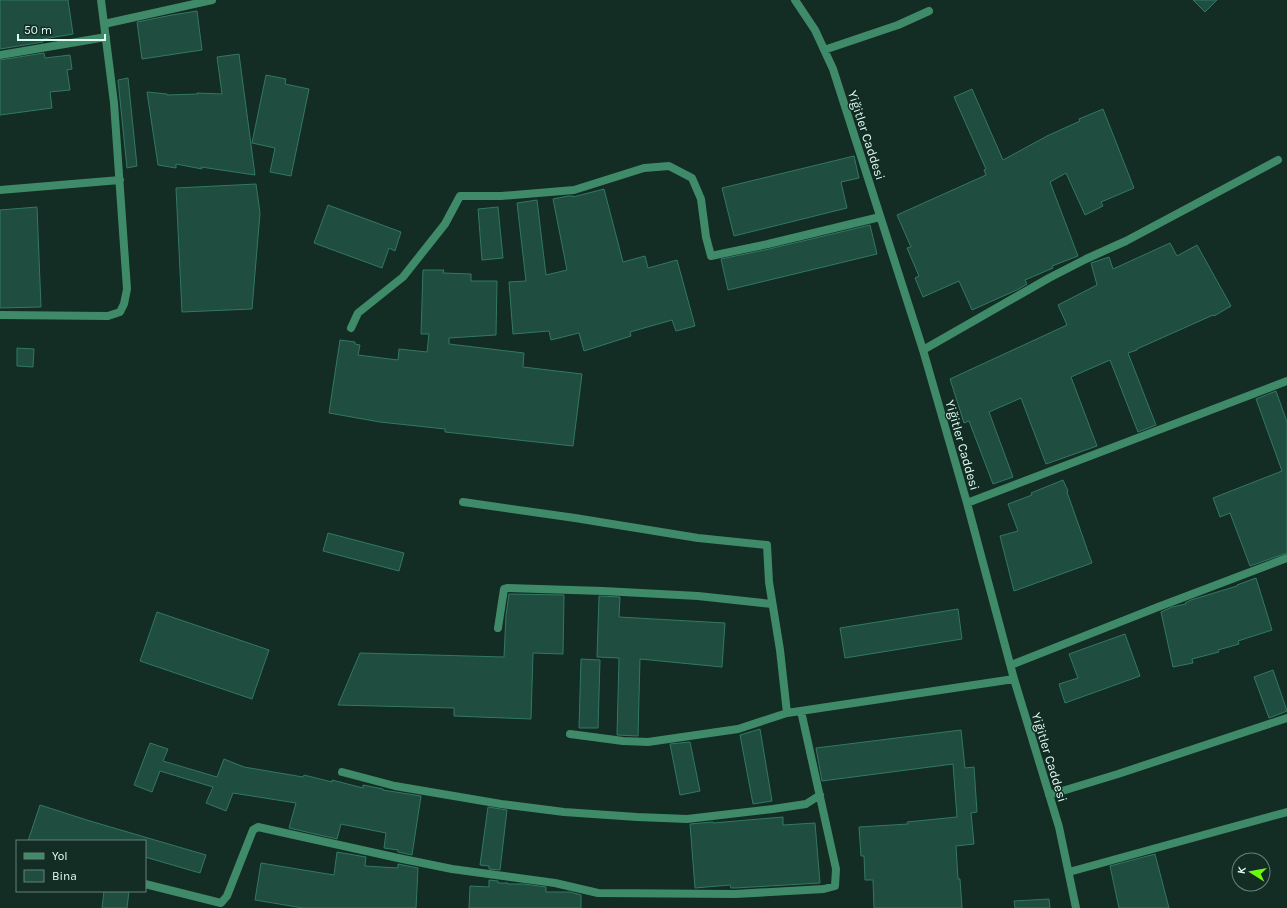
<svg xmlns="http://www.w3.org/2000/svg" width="1287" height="908" viewBox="0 0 1287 908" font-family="Karla,sans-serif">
<rect width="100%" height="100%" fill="#132c24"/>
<path fill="#1f4d40" stroke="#327864" d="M 0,0 L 68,0 L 73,34 L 43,39 L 43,42 L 0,49 Z
M 1193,0 L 1217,0 L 1205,12 Z
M 197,11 L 202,50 L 142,59 L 137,22 L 172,15 Z
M 44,53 L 45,58 L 70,55 L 72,69 L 67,70 L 70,90 L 50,92 L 52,108 L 0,115 L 0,60 Z
M 239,54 L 255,175 L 201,167 L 202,169 L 176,164 L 176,168 L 158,165 L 147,92 L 167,94 L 167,95 L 198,94 L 197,93 L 222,94 L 217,57 Z
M 266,75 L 286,79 L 285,84 L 309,89 L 291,176 L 270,172 L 275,148 L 252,143 Z
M 128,78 L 137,166 L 127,168 L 118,80 Z
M 972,89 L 1003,160 L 1047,136 L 1080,121 L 1079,119 L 1103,109 L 1134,188 L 1101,202 L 1103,206 L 1085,215 L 1066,173 L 1050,182 L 1078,256 L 1052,266 L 1053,268 L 1025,280 L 1027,284 L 1019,289 L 972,310 L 959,281 L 923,297 L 915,278 L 919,276 L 907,248 L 911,247 L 897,215 L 986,175 L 984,170 L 986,169 L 954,97 Z
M 854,156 L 859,178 L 841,182 L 847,208 L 734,236 L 722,188 Z
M 256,184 L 260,213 L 252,309 L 182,312 L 176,188 Z
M 604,189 L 623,262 L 645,256 L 648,268 L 677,260 L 695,326 L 676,331 L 672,320 L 630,332 L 631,336 L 584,351 L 579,333 L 551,340 L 549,331 L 513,334 L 509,282 L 526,281 L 517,203 L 537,200 L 546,275 L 567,270 L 553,199 L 568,196 L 573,196 L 573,197 Z
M 328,205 L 401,232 L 395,251 L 389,248 L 382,268 L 314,243 Z
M 37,207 L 41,307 L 0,308 L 0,210 Z
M 498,207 L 503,258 L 482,260 L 478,209 Z
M 870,225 L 877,254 L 728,290 L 721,259 L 769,249 Z
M 1170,243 L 1177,256 L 1197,245 L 1231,306 L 1214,316 L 1213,315 L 1137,349 L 1137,350 L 1128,353 L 1156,425 L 1138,432 L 1110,360 L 1071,377 L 1097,446 L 1046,464 L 1021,398 L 989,412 L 1013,477 L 993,484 L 969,421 L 964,423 L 950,379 L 1067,325 L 1058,305 L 1097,285 L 1091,263 L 1109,257 L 1113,269 Z
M 423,270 L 444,270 L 443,273 L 471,274 L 471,281 L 497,281 L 496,335 L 449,338 L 449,344 L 524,353 L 523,367 L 582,374 L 573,446 L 445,432 L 445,429 L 380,422 L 329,413 L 340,340 L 355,342 L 355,344 L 360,345 L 358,355 L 398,360 L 399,349 L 427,352 L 429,334 L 421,334 Z
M 17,348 L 34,349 L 33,367 L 17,366 Z
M 1276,391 L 1287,422 L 1287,553 L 1250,566 L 1230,513 L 1220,517 L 1213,498 L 1282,471 L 1256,399 Z
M 1063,480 L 1068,491 L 1067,492 L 1092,563 L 1014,591 L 1000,536 L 1018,531 L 1008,504 L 1032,495 L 1031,493 Z
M 328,533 L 404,553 L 399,571 L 323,551 Z
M 1256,578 L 1272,630 L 1238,641 L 1239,644 L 1218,650 L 1219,652 L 1192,659 L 1193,663 L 1173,667 L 1161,612 L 1172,607 L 1186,604 L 1185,603 L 1191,600 L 1237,586 L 1237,585 Z
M 509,594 L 564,595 L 563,654 L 533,653 L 531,719 L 454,716 L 454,708 L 338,705 L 360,653 L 504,657 L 506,615 Z
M 599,596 L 620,597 L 619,617 L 725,623 L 722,667 L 640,659 L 638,736 L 617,735 L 619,658 L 597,657 Z
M 958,609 L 962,639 L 845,658 L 840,628 Z
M 157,612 L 269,650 L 252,699 L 140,661 Z
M 1125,634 L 1140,676 L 1065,703 L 1059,684 L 1078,678 L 1069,654 Z
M 581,659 L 600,660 L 598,728 L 579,728 Z
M 1273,670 L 1287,711 L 1269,718 L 1254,677 Z
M 760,729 L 772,801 L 753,804 L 740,735 Z
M 961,730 L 965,768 L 974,767 L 977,812 L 971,813 L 974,844 L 956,846 L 958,879 L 960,879 L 962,908 L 874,908 L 873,880 L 865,880 L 864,856 L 861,856 L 859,827 L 908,824 L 907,822 L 957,817 L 953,764 L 822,781 L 816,748 Z
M 690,742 L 700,791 L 680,795 L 670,744 Z
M 150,743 L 168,749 L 163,761 L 217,777 L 224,759 L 244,767 L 303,777 L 304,775 L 332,782 L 332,780 L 363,788 L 363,785 L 383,789 L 383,790 L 421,796 L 412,855 L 398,852 L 398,850 L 384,848 L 386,833 L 341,824 L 337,839 L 289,828 L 296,803 L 233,793 L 226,811 L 206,803 L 213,787 L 160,771 L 152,792 L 134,785 Z
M 40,805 L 90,821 L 206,855 L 200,873 L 145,857 L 145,841 L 28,841 Z
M 488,807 L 507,810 L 500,870 L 489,869 L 489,866 L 480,865 Z
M 783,817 L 783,825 L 815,823 L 820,883 L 735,888 L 731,888 L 730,885 L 695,888 L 690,824 L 713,822 L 713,823 Z
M 337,852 L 366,857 L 365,866 L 398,868 L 398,864 L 418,868 L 416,908 L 303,908 L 255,900 L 261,863 L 334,875 Z
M 1155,854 L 1169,908 L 1119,908 L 1110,866 Z
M 489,880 L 498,881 L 498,883 L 508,883 L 508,884 L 524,884 L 546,887 L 546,892 L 570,892 L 581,895 L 581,908 L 469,908 L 470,886 L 489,887 Z
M 104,891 L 129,891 L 127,908 L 102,908 Z
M 1049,899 L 1050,908 L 1015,908 L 1014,901 Z"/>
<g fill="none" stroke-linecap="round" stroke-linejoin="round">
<path stroke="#3f8a68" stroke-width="8" d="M 795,0 L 815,30 L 833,69 L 923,350 L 967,503 L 1014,679 L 1059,827 L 1076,908
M 104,24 L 212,0
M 824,50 L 898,25 L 929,11
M 0,55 L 106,37
M 0,190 L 120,180
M 0,315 L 108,316 L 120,312 L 124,304 L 127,289 L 114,103 L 101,0
M 351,328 L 358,313 L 403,277 L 445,224 L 460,196 L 501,196 L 574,190 L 644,168 L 669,166 L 692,178 L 701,199 L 706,237 L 711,256 L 768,244 L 880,217
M 923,350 L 1049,278 L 1086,259 L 1126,241 L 1278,160
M 463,502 L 575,518 L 698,538 L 767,545 L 769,582 L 780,650 L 787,713
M 967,503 L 1287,381
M 498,628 L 504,589 L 508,588 L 603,591 L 698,596 L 772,604
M 1011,665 L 1158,607 L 1287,558
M 570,734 L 623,741 L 648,742 L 738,729 L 787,713 L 1014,679
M 342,772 L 395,786 L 501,804 L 564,812 L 637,817 L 687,819 L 773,809 L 806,804 L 820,795
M 1049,795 L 1118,774 L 1287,718
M 1069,872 L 1287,812
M 145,884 L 221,903 L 227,896 L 253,830 L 258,827 L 398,858 L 452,869 L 555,883 L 598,893 L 735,894 L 824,889 L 835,886 L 836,869 L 801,711"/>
</g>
<g text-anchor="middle" stroke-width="3" stroke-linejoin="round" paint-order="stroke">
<g font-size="13" fill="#dffef2" stroke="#132c24">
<text transform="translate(867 135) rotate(72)" y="5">Yiğitler Caddesi</text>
<text transform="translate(963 445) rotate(74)" y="5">Yiğitler Caddesi</text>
<text transform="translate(1050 757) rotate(73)" y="5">Yiğitler Caddesi</text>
</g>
</g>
<rect x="16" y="840" width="130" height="52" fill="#132c24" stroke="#658076"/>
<rect x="24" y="853" width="20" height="6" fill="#3f8a68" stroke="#658076"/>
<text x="52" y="860" font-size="12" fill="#dffef2">Yol</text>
<rect x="24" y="870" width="20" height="12" fill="#1f4d40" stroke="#658076"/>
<text x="52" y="880" font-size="12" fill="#dffef2">Bina</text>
<g transform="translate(1251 872) rotate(281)"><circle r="19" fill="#132c24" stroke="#658076"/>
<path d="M0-3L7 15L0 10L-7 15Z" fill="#6bf910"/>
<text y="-6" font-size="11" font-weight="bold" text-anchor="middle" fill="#dffef2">K</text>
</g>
<path d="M18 34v6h87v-6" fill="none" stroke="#dffef2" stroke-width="2"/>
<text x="24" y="34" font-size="12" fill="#dffef2" stroke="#132c24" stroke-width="3" paint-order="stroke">50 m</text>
</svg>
